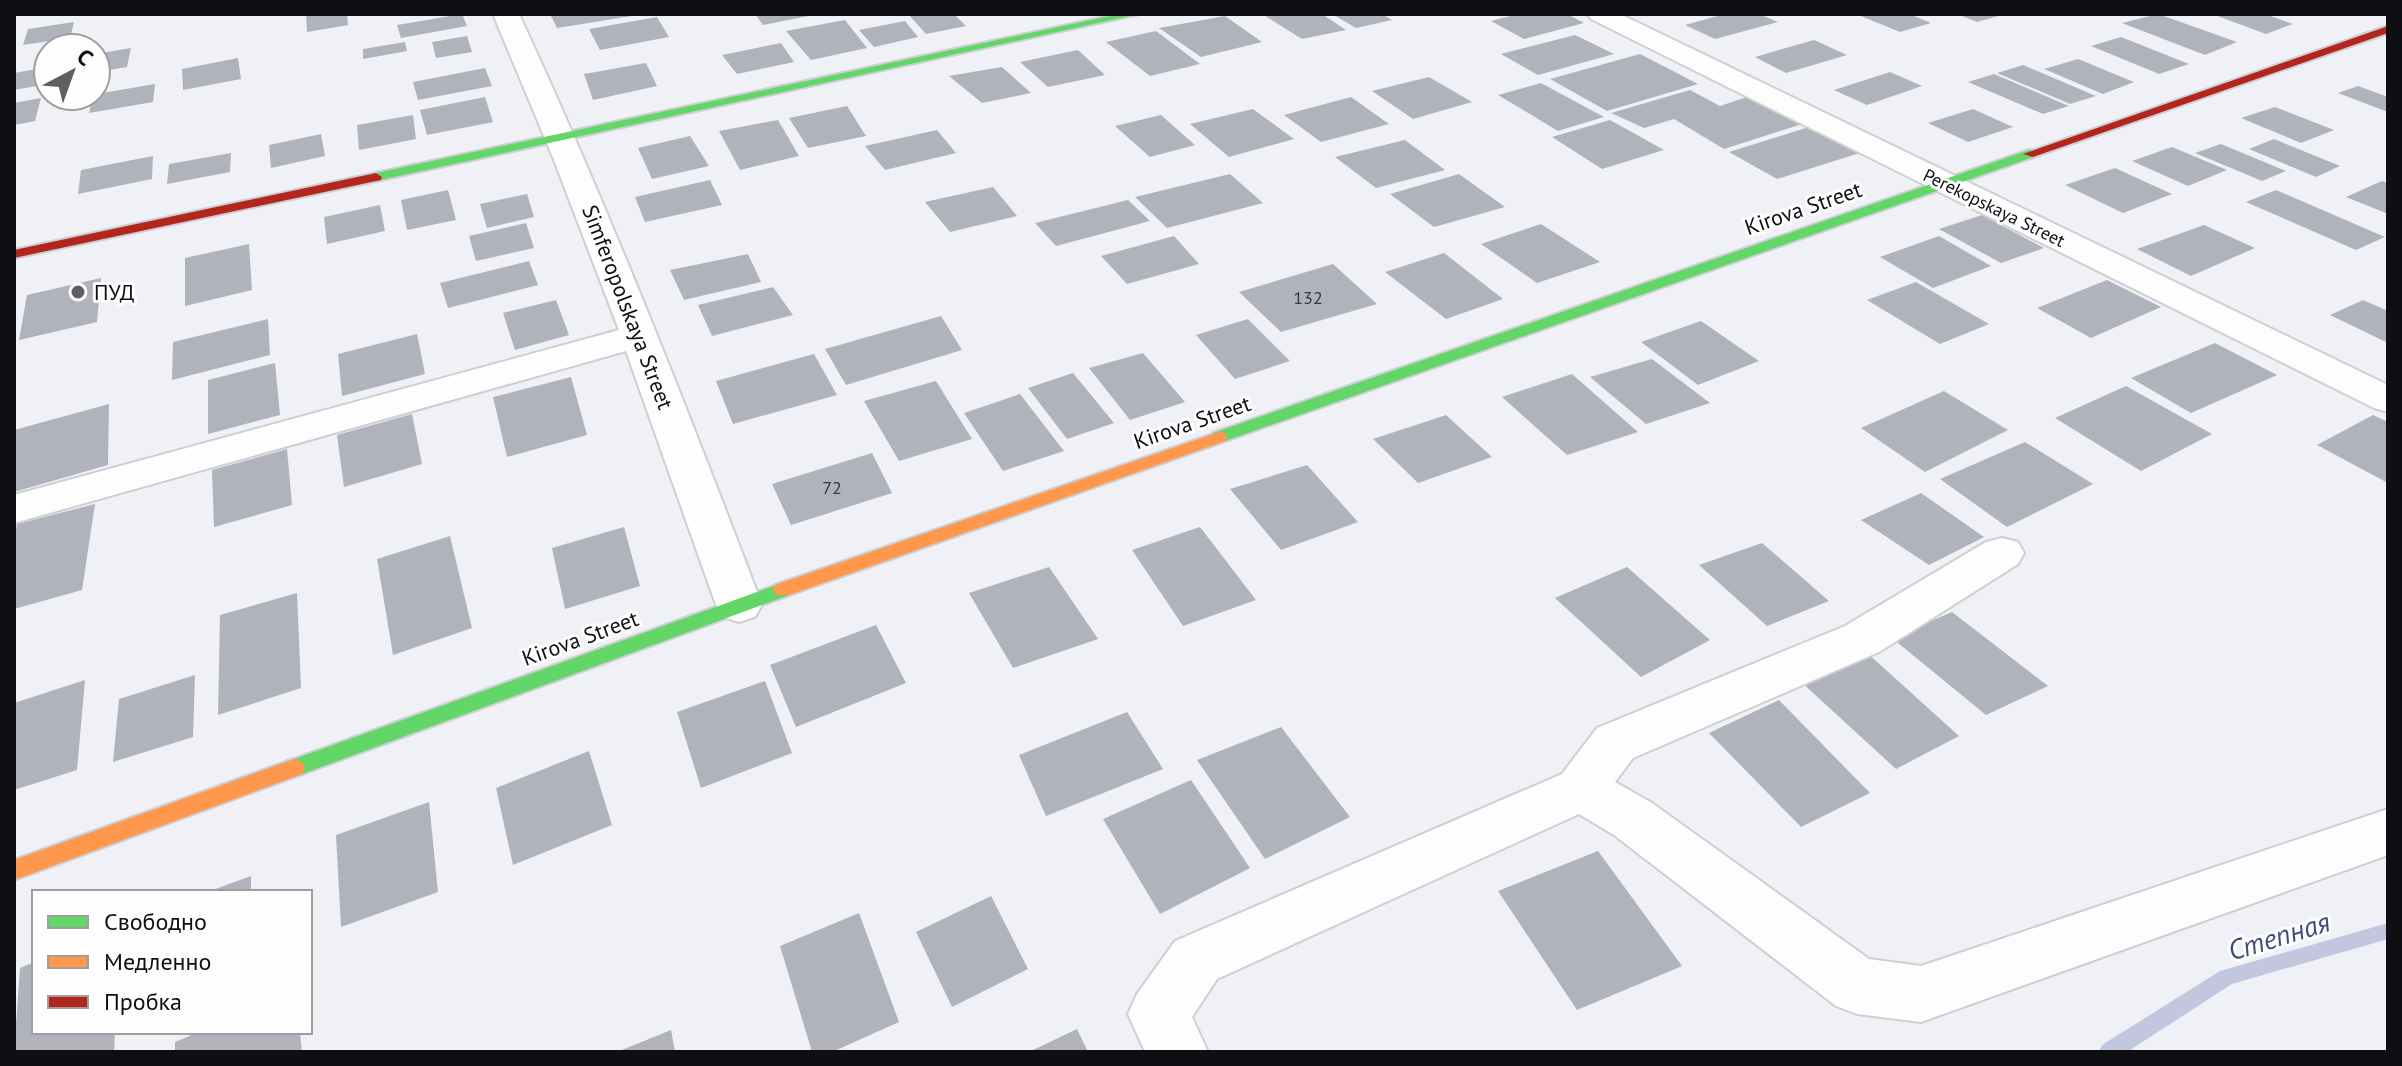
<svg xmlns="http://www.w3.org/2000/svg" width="2402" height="1066" viewBox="0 0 2402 1066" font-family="'PT Sans',sans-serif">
<rect width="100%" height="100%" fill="#f0f1f7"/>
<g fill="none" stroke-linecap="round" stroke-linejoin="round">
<path fill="#c2c6df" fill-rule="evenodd" d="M 2388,923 L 2388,939 L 2232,984 L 2127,1052 L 2099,1052 L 2102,1045 L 2220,971 Z"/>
</g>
<path fill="#b1b3bc" d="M 306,14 L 347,14 L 348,25 L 307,32 Z
M 462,14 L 467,26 L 401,38 L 397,25 Z
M 550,14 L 632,14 L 632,16 L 557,28 Z
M 755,14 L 814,14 L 814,15 L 763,25 Z
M 908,14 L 954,14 L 966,26 L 926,34 Z
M 1262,14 L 1322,14 L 1346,30 L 1302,39 Z
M 1332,14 L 1382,14 L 1392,20 L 1356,28 Z
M 1518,14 L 1567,14 L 1584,23 L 1524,39 L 1491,21 Z
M 1725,14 L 1759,14 L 1778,22 L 1715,39 L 1685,25 Z
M 1856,14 L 1909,14 L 1931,23 L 1900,32 Z
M 1957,14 L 2002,14 L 2002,15 L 1977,22 Z
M 2158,14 L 2237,42 L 2205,55 L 2122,23 Z
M 2212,14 L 2265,14 L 2293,24 L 2266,34 Z
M 1225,16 L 1262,42 L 1201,57 L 1159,28 Z
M 657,17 L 669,37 L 600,50 L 589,29 Z
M 845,20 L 867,48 L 811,60 L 786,31 Z
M 905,21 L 918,37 L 874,47 L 859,30 Z
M 74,22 L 70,38 L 23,45 L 28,29 Z
M 1156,31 L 1200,64 L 1150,76 L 1106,42 Z
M 1575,35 L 1614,54 L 1538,75 L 1501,54 Z
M 467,36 L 472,52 L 436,58 L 432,42 Z
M 2121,37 L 2189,64 L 2159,74 L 2091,46 Z
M 1814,40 L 1847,55 L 1786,73 L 1755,57 Z
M 405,42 L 407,51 L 363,59 L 363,49 Z
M 781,43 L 794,62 L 737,74 L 722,55 Z
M 131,48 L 127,67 L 96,72 L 96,54 Z
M 1078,50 L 1105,75 L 1048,87 L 1020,62 Z
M 1640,54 L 1698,84 L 1607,111 L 1550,79 Z
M 238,58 L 241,79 L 183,90 L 182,69 Z
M 2078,59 L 2134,82 L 2103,94 L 2044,69 Z
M 646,63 L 657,86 L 593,100 L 584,74 Z
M 2023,65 L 2096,96 L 2070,104 L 1997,73 Z
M 48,67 L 48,84 L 14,90 L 14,73 Z
M 1002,67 L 1031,93 L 982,103 L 949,76 Z
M 485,68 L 492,86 L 418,100 L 413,82 Z
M 1890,72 L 1922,86 L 1867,105 L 1834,90 Z
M 1994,74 L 2069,106 L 2043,114 L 1968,82 Z
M 1429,77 L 1472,102 L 1413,119 L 1372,91 Z
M 1541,83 L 1604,117 L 1558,131 L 1498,95 Z
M 155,84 L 153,102 L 89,113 L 93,96 L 96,94 Z
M 2358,86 L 2388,97 L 2388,112 L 2338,93 Z
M 1690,90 L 1720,106 L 1750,96 L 1802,124 L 1724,149 L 1674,119 L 1644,128 L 1611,113 Z
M 485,97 L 493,122 L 427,135 L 420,110 Z
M 1351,97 L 1389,124 L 1321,142 L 1284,115 Z
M 41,98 L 35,121 L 14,125 L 14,103 Z
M 847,106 L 866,136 L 808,148 L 789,118 Z
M 2275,107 L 2334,130 L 2301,143 L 2241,118 Z
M 1253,109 L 1294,139 L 1229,157 L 1190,124 Z
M 1973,109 L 2013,127 L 1968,142 L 1928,123 Z
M 413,115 L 416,139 L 359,150 L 357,125 Z
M 1161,115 L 1195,145 L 1150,157 L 1115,126 Z
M 778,120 L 799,156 L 740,170 L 719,131 Z
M 1610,120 L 1664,150 L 1602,169 L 1552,137 Z
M 1812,126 L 1863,152 L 1777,179 L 1729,152 Z
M 937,130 L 956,153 L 885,170 L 865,146 Z
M 321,134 L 325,156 L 271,168 L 269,145 Z
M 690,136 L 709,166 L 652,179 L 638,148 Z
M 2274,139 L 2340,166 L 2316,177 L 2249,149 Z
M 1405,140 L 1445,170 L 1376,188 L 1335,157 Z
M 2221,144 L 2286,171 L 2262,181 L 2195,153 Z
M 2172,147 L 2227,170 L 2188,186 L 2132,161 Z
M 231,153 L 230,172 L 167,184 L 169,164 Z
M 153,156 L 152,179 L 78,194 L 81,170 Z
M 2115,168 L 2172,194 L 2123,213 L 2065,185 Z
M 1230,174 L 1263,203 L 1167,228 L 1135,197 Z
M 1459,174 L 1505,207 L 1434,227 L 1390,194 Z
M 710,180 L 722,205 L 645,222 L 635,197 Z
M 2382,181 L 2388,183 L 2388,214 L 2346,197 Z
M 993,187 L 1017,216 L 950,232 L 925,202 Z
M 448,190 L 456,220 L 407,230 L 401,200 Z
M 2276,190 L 2385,237 L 2356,250 L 2246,202 Z
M 527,194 L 534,217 L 487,228 L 480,204 Z
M 1128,200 L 1150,221 L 1056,246 L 1035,223 Z
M 380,205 L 385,231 L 327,244 L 324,217 Z
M 1982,215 L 2044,248 L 2001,263 L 1939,229 Z
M 526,223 L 534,248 L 476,261 L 469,236 Z
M 1541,224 L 1600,262 L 1537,283 L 1481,244 Z
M 2204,225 L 2255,248 L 2191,276 L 2137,249 Z
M 1174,236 L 1199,264 L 1127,284 L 1101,256 Z
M 1939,236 L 1991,266 L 1933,288 L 1880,257 Z
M 249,244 L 252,290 L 185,306 L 185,258 Z
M 1444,253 L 1503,299 L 1446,319 L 1385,272 Z
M 748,254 L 761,282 L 684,300 L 670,270 Z
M 529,261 L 538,285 L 448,308 L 440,283 Z
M 1333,264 L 1377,304 L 1281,332 L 1239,292 Z
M 101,278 L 97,322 L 19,340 L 27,295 Z
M 2107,280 L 2161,307 L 2091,338 L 2037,308 Z
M 1916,282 L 1989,324 L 1940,344 L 1867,300 Z
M 773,287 L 793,315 L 712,336 L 698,305 Z
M 556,300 L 569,335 L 515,350 L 503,313 Z
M 2363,300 L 2388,311 L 2388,343 L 2330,315 Z
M 941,316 L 962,350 L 846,385 L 825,349 Z
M 268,319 L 270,355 L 172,380 L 173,342 Z
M 1248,319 L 1290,361 L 1235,379 L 1196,335 Z
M 1701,321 L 1759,361 L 1698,385 L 1641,342 Z
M 417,334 L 425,374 L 342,396 L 338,354 Z
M 2215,343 L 2277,375 L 2191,413 L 2131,378 Z
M 1143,353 L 1185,402 L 1130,420 L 1089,368 Z
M 814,354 L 837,395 L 733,424 L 716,381 Z
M 1652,359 L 1710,403 L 1646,424 L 1590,377 Z
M 275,363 L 280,415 L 208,434 L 208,380 Z
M 1073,373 L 1114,423 L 1067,439 L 1028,388 Z
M 1572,374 L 1638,432 L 1567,455 L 1502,397 Z
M 571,377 L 587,435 L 507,457 L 493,397 Z
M 936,381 L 972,439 L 899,461 L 864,401 Z
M 2126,386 L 2212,434 L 2141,471 L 2055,418 Z
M 1944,391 L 2008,430 L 1925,472 L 1861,428 Z
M 1020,394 L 1064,451 L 1003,471 L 964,413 Z
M 109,404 L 108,465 L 14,492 L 14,430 Z
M 412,414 L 422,464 L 344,487 L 337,435 Z
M 1446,415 L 1492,457 L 1418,483 L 1373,439 Z
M 2373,415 L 2388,422 L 2386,482 L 2317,445 Z
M 2025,442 L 2093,484 L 2007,527 L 1940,479 Z
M 287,449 L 292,505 L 214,527 L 212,470 Z
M 872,453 L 892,493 L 791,525 L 772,484 Z
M 1307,465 L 1358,522 L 1281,550 L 1230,489 Z
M 1921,493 L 1984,537 L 1929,565 L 1861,520 Z
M 95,504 L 82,590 L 14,609 L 14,539 L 17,524 Z
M 624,527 L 640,586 L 565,609 L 552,548 Z
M 1200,527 L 1256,600 L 1183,626 L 1132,550 Z
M 450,536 L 472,628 L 393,655 L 377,559 Z
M 1762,543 L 1829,601 L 1767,626 L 1699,565 Z
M 1049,567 L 1098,639 L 1013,668 L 969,593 Z
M 1627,567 L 1710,640 L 1641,677 L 1555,598 Z
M 297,593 L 301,688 L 218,715 L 220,615 Z
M 1952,612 L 2048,686 L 1986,715 L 1892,638 Z
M 876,625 L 906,683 L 796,727 L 770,665 Z
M 1865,651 L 1959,736 L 1896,769 L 1800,681 Z
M 195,675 L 193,737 L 113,762 L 119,699 Z
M 85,680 L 77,770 L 14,790 L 14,703 Z
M 765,681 L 792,753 L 701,788 L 677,712 Z
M 1779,700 L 1870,793 L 1801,827 L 1709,733 Z
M 1127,712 L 1163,769 L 1046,816 L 1019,755 Z
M 1281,727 L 1350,817 L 1265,859 L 1197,760 Z
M 589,751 L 612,825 L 513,865 L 496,788 Z
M 1191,780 L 1250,868 L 1160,914 L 1103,819 Z
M 429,802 L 438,892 L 341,927 L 336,835 Z
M 1598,851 L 1682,966 L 1577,1010 L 1498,891 Z
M 251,876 L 251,892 L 207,892 Z
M 991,896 L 1028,969 L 952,1007 L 916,932 Z
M 859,913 L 899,1022 L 832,1052 L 812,1052 L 780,946 Z
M 34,962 L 34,1032 L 115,1032 L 114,1052 L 14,1052 L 20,968 Z
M 1077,1029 L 1088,1052 L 1029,1052 Z
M 671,1030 L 675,1052 L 617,1052 Z
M 199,1032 L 300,1032 L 302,1052 L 175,1052 L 175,1042 Z"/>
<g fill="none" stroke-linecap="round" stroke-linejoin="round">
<g stroke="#cecfd3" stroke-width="4">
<path id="street" d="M 493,14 L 519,14 C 609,208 686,405 762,605 L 755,617 L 739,622 L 723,617 L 716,605 L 626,351 L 14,523 L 14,495 L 619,330 L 554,160 Z
M 1587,14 L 1620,14 L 2388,385 L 2388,412 L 2374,408 L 1591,19 Z
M 2002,538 L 2018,542 L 2024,553 L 2018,564 L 1879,652 L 1633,758 L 1615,782 L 1652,803 L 1869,959 L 1921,966 L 2388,809 L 2388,855 L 1921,1022 L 1857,1014 L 1836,1006 L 1614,835 L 1579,814 L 1217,979 L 1192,1017 L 1208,1052 L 1145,1052 L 1128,1014 L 1137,994 L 1175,941 L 1562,774 L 1597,728 L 1845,626 L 1986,542 Z"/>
</g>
<g stroke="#cecfd3" stroke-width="4">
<path id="fast" d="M 1119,14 L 1139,14 L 376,181 L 370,177 L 376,173 Z
M 2029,150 L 2033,151 L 2033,157 L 1225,441 L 1213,441 L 1211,437 L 1213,433 Z
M 782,583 L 789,585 L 791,590 L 789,595 L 302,774 L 294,777 L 286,774 L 283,768 L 286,762 Z"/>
</g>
<g stroke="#cecfd3" stroke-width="4">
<path id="slow" d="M 1219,432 L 1225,433 L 1227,437 L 1225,441 L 789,595 L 775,595 L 773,590 L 775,585 Z
M 294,759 L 302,762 L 305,768 L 302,774 L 14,880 L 14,860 Z"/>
</g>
<g stroke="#cecfd3" stroke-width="4">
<path id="jam" d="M 2388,26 L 2388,33 L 2033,157 L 2023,154 Z
M 376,173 L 382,177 L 381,180 L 14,258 L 14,250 Z"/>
</g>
<use href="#street" fill="#fdfdfe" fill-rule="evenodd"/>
<use href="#fast" fill="#63d668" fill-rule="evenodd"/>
<use href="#slow" fill="#ff974d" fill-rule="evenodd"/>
<use href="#jam" fill="#b3261e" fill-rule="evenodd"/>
</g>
<circle fill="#5e5e63" stroke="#fdfdfd" stroke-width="3" cx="78" cy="292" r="8"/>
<g text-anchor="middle" stroke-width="6" stroke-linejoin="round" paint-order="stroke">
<g font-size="18" fill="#0f0f13" stroke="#fdfdfd">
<text transform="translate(1994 208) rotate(26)" y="6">Perekopskaya Street</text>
</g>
<g font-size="18" fill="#38383d">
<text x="1308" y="304">132</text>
<text x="832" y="494">72</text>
</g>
<g font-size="22" fill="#0f0f13" stroke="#fdfdfd">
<text transform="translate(1803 208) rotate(-19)" y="8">Kirova Street</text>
<text transform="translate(628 307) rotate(69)" y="8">Simferopolskaya Street</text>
<text transform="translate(1192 422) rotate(-19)" y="8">Kirova Street</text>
<text transform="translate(580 638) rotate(-20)" y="8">Kirova Street</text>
</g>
<g font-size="22" fill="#0f0f13" stroke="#fdfdfd" text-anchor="start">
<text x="94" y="300">ПУД</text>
</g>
<g font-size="28" font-style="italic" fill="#444a78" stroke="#fdfdfd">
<text transform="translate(2279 936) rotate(-17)" y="10">Степная</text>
</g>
</g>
<rect width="2402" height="1066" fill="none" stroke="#0f0f13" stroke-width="32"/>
<rect x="32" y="890" width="280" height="144" fill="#fdfdfd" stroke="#9e9e9f" stroke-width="2"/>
<rect x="48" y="916" width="40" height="12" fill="#63d668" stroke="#9e9e9f" stroke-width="2"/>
<text x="104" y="930" font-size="24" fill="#0f0f13">Свободно</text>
<rect x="48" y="956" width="40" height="12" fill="#ff974d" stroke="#9e9e9f" stroke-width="2"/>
<text x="104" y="970" font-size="24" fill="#0f0f13">Медленно</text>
<rect x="48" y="996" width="40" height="12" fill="#b3261e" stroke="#9e9e9f" stroke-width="2"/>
<text x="104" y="1010" font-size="24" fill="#0f0f13">Пробка</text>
<g transform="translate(72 72) rotate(41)"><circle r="38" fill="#fdfdfd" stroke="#9e9e9f" stroke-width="2"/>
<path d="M0-6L14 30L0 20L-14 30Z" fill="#5e5e63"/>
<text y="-12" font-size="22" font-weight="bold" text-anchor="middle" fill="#0f0f13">С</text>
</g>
</svg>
